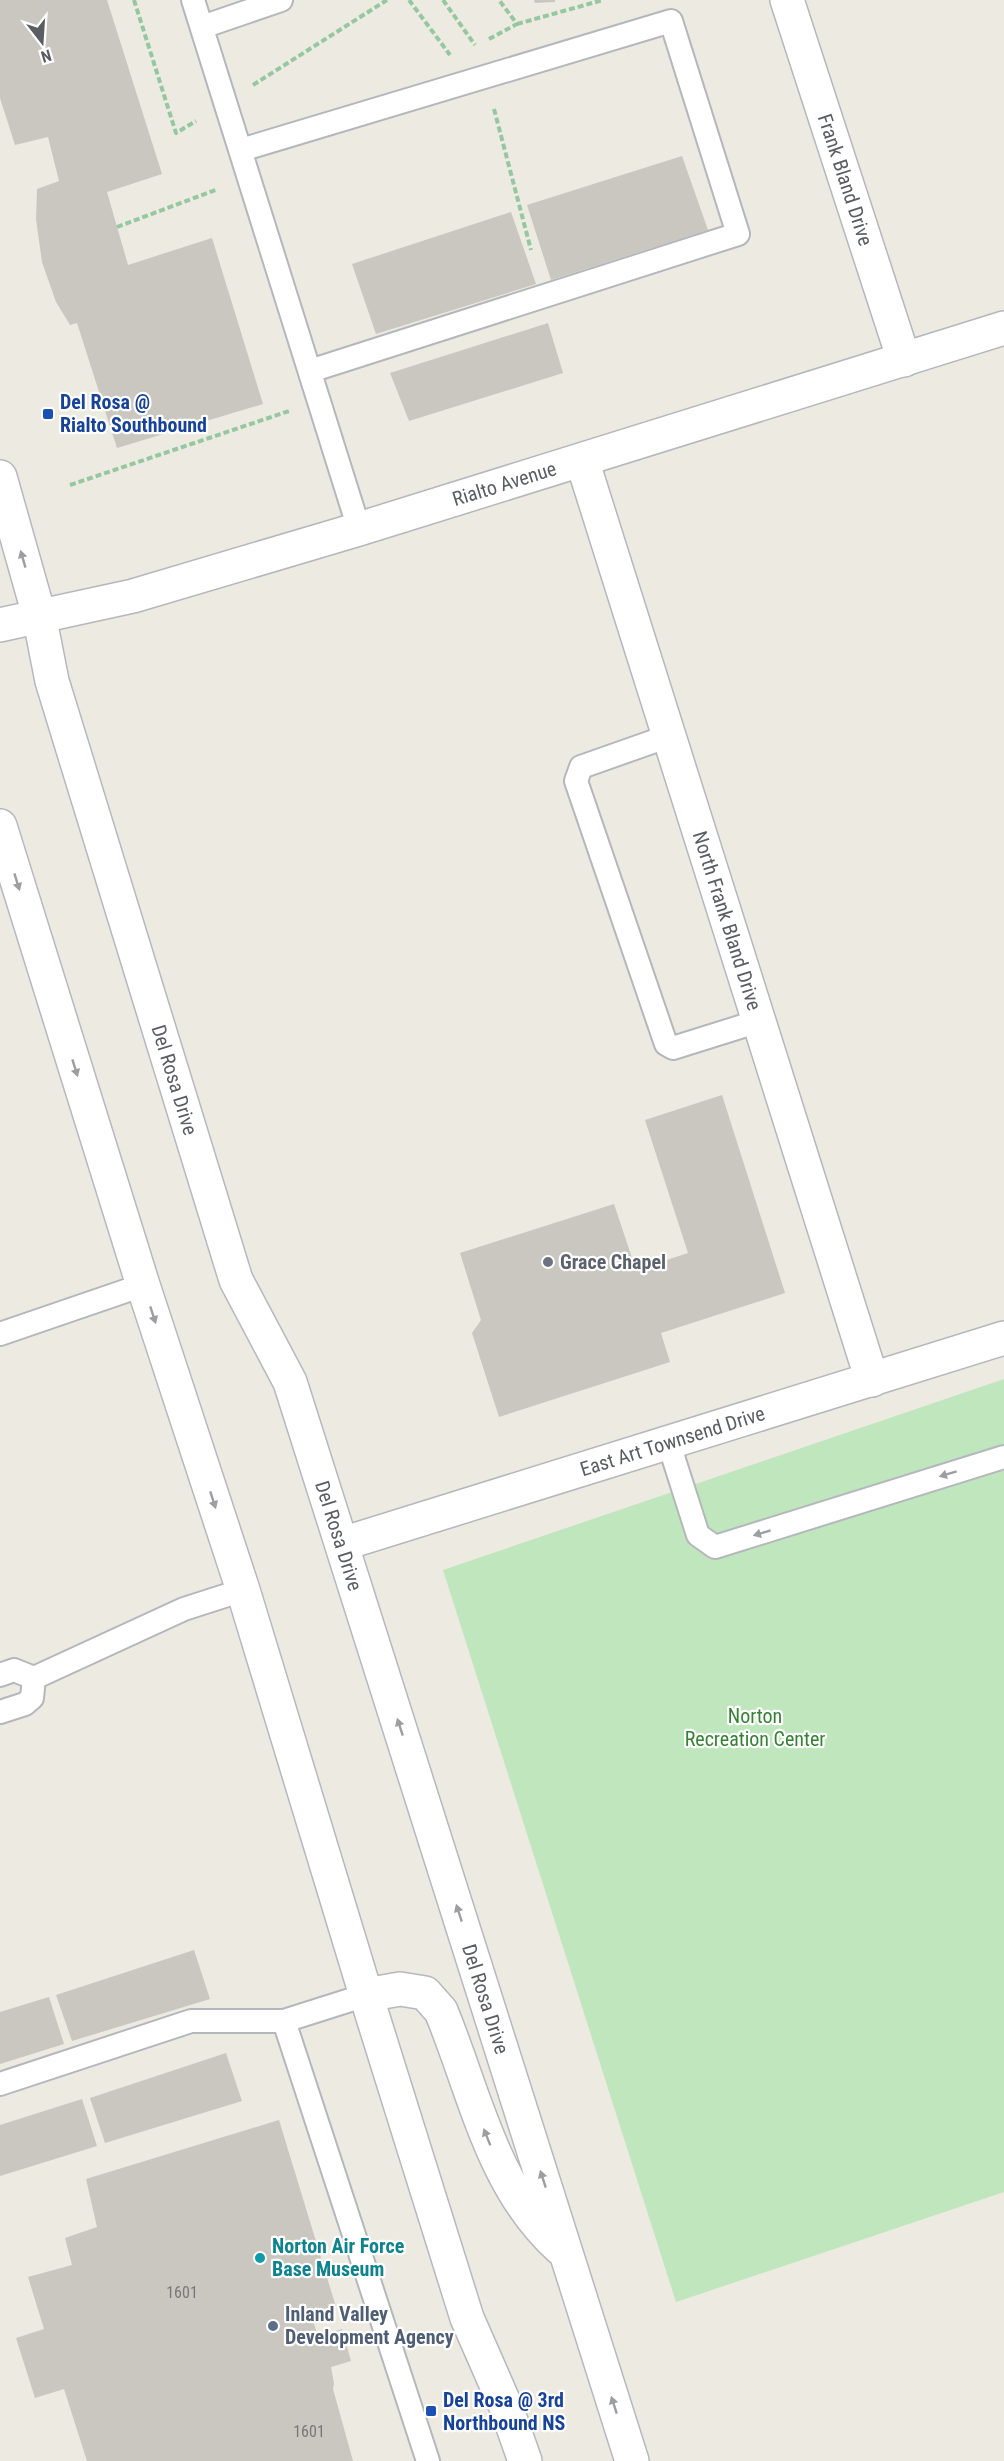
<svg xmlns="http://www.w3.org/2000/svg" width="1004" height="2461" viewBox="0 0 1004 2461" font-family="'Roboto Condensed',sans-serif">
<rect width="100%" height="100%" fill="#edeae1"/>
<path fill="#bfe6bc" d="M 1004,1379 L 1004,2192 L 676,2302 L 443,1570 Z"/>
<path fill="#cac6c0" d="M 0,0 L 107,0 L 162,174 L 107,192 L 128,265 L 212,238 L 263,404 L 117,448 L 77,323 L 70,325 L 56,302 L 42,262 L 36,219 L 37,189 L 59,181 L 48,137 L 15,145 L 0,98 Z
M 534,0 L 555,0 L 555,2 L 535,3 Z
M 682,156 L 708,230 L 551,280 L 527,205 Z
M 511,212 L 536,284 L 376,334 L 352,264 Z
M 548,323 L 563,373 L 409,421 L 390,373 Z
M 722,1095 L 785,1293 L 661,1333 L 670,1362 L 499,1417 L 472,1333 L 481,1320 L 460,1253 L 614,1204 L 636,1270 L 688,1253 L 645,1120 Z
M 194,1950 L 210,1999 L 72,2041 L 56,1995 Z
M 49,1997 L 64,2044 L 0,2064 L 0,2012 Z
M 226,2053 L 242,2101 L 105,2143 L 90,2098 Z
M 82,2099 L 97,2146 L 0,2176 L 0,2125 Z
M 279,2120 L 336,2307 L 311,2314 L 318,2337 L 342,2329 L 351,2361 L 331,2367 L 334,2384 L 333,2389 L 353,2461 L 87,2461 L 64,2389 L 35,2398 L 16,2338 L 44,2329 L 28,2277 L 72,2265 L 65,2238 L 97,2227 L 86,2179 Z"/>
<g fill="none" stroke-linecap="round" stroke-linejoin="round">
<g stroke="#b4b8bc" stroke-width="26">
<path id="lane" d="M 193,0 L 359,529
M 202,27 L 281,0
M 241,150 L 671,21 L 738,234 L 310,371
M 669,736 L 581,767 L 576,781 L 666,1044 L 673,1048 L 759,1021
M 0,1334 L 143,1285
M 669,1444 L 698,1535 L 715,1547 L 1004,1457
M 0,1675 L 14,1670 L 34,1678 L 184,1609 L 243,1590
M 0,1712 L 25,1704 L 32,1698 L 34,1678
M 366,1995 L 284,2021 L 428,2461
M 0,2084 L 191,2021 L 284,2021"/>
</g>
<g stroke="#b4b8bc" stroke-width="36">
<g id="street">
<path id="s1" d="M 787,0 L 904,360"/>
<path id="s2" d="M 582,460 L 872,1380"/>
<path id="s3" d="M 0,625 L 133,596 L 359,529 L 1004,328"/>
<path id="s4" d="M 342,1544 L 1004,1338"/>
</g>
</g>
<g stroke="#b5b9bf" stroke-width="36">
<g id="secondary">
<path id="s5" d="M 0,477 L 39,615 L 52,681 L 236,1280 L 290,1382 L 632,2461"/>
<path d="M 0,826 L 143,1285 L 243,1590 L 366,1995 L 467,2318 L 506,2407 L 525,2461"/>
<path d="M 366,1995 L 400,1989 L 425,1993 L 441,2011 C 475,2093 492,2187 560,2248"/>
</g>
</g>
<path stroke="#95c8a0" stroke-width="4" stroke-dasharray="6 3" stroke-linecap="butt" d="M 134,0 L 176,133 L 196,121
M 409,0 L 450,55
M 443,0 L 475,45
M 517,24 L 603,0
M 489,39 L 517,24 L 499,0
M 253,85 L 387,0
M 494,109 L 531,250
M 117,227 L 218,189
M 70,485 L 289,411"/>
<use href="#lane" stroke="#fff" stroke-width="22"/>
<use href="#street" stroke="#fff" stroke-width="33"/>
<use href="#secondary" stroke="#fff" stroke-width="33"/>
</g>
<defs><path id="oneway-solid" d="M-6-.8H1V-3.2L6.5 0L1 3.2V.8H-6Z" transform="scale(1.5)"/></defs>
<g fill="#9c9ea1">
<use href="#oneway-solid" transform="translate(23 559) rotate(-106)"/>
<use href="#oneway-solid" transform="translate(17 882) rotate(73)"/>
<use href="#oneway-solid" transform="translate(75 1068) rotate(73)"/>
<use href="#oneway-solid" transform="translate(153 1315) rotate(72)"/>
<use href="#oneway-solid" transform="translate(948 1474) rotate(163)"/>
<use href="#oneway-solid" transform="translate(213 1500) rotate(72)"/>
<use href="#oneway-solid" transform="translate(762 1533) rotate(163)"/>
<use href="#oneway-solid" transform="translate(400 1727) rotate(-108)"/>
<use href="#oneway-solid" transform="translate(459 1913) rotate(-108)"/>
<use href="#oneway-solid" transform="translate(487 2137) rotate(-112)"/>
<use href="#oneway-solid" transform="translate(543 2179) rotate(-108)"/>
<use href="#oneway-solid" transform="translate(614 2405) rotate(-108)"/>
</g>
<g fill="#1a4fb4" stroke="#fff" stroke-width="2">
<rect x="42" y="408" width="12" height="12" rx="3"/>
<rect x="425" y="2405" width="12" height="12" rx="3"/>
</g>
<circle fill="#6b7280" stroke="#fff" stroke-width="2" cx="548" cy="1262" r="6"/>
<circle fill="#0f9aa8" stroke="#fff" stroke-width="2" cx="260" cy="2258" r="6"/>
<circle fill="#5c6f8a" stroke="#fff" stroke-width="2" cx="273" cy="2326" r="6"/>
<g text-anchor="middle" stroke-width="4.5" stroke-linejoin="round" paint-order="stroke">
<g font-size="16" fill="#76787a">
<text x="182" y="2298">1601</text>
<text x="309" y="2437">1601</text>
</g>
<g font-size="20" fill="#5a5e63" stroke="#fff">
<text dy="7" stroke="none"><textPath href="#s1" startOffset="189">Frank Bland Drive</textPath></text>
<text dy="7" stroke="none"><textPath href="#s3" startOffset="524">Rialto Avenue</textPath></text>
<text dy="7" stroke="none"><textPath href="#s2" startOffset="483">North Frank Bland Drive</textPath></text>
<text dy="7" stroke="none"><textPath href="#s5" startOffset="628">Del Rosa Drive</textPath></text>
<text dy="7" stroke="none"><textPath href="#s4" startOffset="346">East Art Townsend Drive</textPath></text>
<text dy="7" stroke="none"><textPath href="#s5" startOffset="1114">Del Rosa Drive</textPath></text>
<text dy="7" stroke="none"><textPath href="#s5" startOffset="1600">Del Rosa Drive</textPath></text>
</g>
<g font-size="20" font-weight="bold" fill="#164399" stroke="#fff" text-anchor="start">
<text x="60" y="409">Del Rosa @<tspan x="60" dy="23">Rialto Southbound</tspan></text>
<text x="443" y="2407">Del Rosa @ 3rd<tspan x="443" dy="23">Northbound NS</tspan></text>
</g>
<g font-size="20" font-weight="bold" fill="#5b616d" stroke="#fff" text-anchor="start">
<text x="560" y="1269">Grace Chapel</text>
</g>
<g font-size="20" fill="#338330" stroke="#fff">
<text x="755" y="1723">Norton<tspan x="755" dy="23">Recreation Center</tspan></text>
</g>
<g font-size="20" font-weight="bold" fill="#0d838f" stroke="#fff" text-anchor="start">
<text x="272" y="2253">Norton Air Force<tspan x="272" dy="23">Base Museum</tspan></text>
</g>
<g font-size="20" font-weight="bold" fill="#4e5e75" stroke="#fff" text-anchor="start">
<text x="285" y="2321">Inland Valley<tspan x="285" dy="23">Development Agency</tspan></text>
</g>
</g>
<g transform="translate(42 42) rotate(163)" stroke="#ffffff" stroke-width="4.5" paint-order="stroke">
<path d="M0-4.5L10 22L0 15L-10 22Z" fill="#5a5e63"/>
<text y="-9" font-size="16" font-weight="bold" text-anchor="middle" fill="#5a5e63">N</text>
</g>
</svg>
